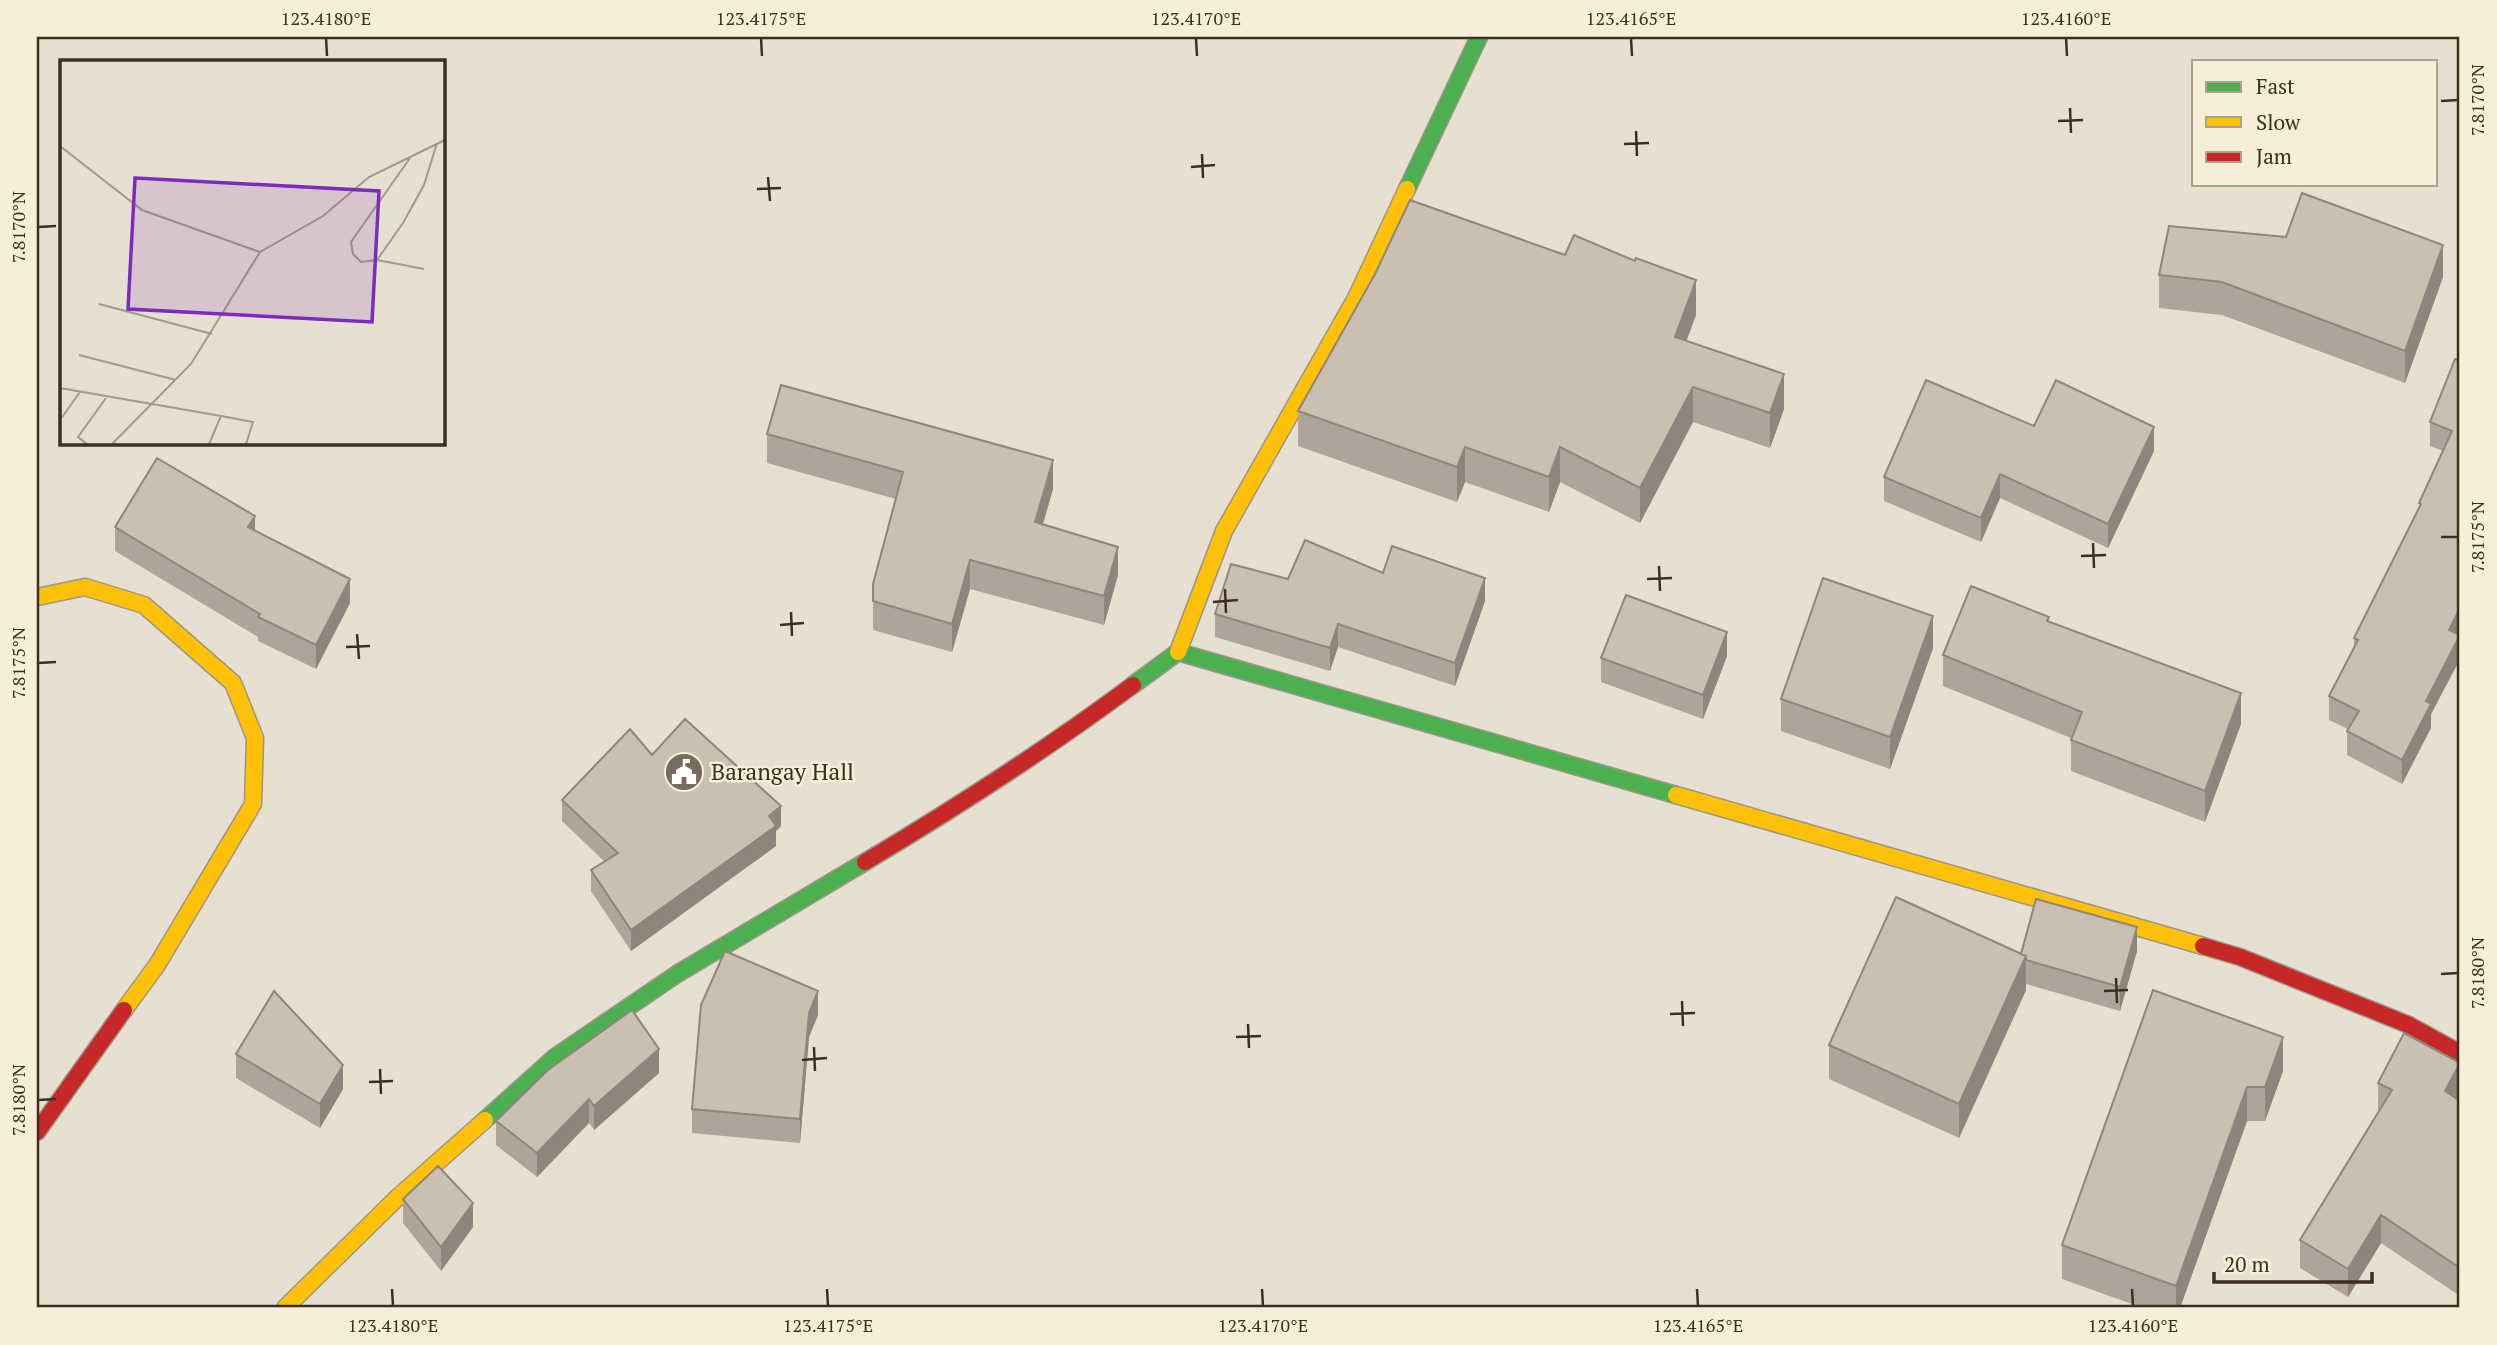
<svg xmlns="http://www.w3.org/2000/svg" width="2497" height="1345" viewBox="0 0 2497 1345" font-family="'PT Serif',serif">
<rect width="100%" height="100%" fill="#e7e0d1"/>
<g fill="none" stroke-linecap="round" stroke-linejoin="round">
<g stroke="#9c958a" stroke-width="19">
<path id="fast" d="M 1407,189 L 1479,37
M 1133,685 L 1178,652 L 1676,795
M 485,1120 L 555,1057 L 677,974 L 865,862"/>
</g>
<g stroke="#9c958a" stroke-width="19">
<path id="slow" d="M 37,597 L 85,587 L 144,605 L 233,683 L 255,738 L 253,804 L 157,965 L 124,1010
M 1178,652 L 1224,531 L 1356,298 L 1407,189
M 1676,795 L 2203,946
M 285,1308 L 398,1197 L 485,1120"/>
</g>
<g stroke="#9c958a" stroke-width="19">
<path id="jam" d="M 865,862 C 957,807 1047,749 1133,685
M 2203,946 L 2240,957 L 2409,1025 L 2460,1053
M 37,1132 L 124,1010"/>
</g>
<use href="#fast" stroke="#4caf50" stroke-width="16"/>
<use href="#slow" stroke="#ffc107" stroke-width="16"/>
<use href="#jam" stroke="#c62828" stroke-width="16"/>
</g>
<path fill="#afa499" d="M 2159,275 L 2443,277 L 2405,383 L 2222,315 L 2159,308 Z
M 1696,315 L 1686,341 L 1784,409 L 1770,448 L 1693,422 L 1640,523 L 1560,482 L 1549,512 L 1465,482 L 1457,502 L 1298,446 L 1298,411 Z
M 2460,361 L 2460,632 L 2459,635 L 2460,659 L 2431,714 L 2431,728 L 2402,784 L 2347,755 L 2347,731 L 2348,729 L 2329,720 L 2329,696 L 2354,648 L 2354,638 L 2419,508 L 2419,503 L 2443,451 L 2430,446 L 2430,422 Z
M 2034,426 L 2154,451 L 2108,548 L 2000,498 L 1981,542 L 1884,501 L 1884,477 Z
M 767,434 L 1053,489 L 1043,524 L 1118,575 L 1104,625 L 970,589 L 952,652 L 873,630 L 873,584 L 896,499 L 767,463 Z
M 115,527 L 255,531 L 350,603 L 316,669 L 258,641 L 258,637 L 115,551 Z
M 1383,573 L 1485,601 L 1455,686 L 1338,647 L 1330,671 L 1215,637 L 1215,614 L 1288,579 Z
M 2049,622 L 2241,724 L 2205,822 L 2071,771 L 2071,738 L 1943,686 L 1943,655 Z
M 1933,648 L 1890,769 L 1781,731 L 1781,699 Z
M 1727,656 L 1703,719 L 1601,682 L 1601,658 Z
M 652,755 L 781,826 L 776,831 L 776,846 L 631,951 L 591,891 L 591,870 L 605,862 L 562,821 L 562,800 Z
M 2137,951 L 2120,1011 L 2026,984 L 2026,990 L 1959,1138 L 1829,1079 L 1829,1045 L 2021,954 Z
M 2153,990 L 2283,1071 L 2265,1121 L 2247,1121 L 2180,1308 L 2143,1308 L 2062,1279 L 2062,1245 Z
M 818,1015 L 809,1037 L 800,1143 L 692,1133 L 692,1109 Z
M 236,1054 L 343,1089 L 320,1128 L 236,1078 Z
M 659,1073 L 594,1130 L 589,1123 L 537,1177 L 496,1145 L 496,1121 Z
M 2378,1083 L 2460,1091 L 2456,1098 L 2460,1101 L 2460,1296 L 2381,1243 L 2348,1297 L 2300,1268 L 2300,1240 L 2378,1111 Z
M 403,1199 L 473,1227 L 441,1271 L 403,1223 Z"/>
<path fill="#8e867d" d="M 2443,245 L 2443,277 L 2405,383 L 2405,351 Z
M 1696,280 L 1696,315 L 1675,372 L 1675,337 Z
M 1784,374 L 1784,409 L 1770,448 L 1770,413 Z
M 1693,387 L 1693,422 L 1640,523 L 1640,488 Z
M 2154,427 L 2154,451 L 2108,548 L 2108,524 Z
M 1465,447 L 1465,482 L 1457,502 L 1457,467 Z
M 1560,447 L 1560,482 L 1549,512 L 1549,477 Z
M 1053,460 L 1053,489 L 1035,551 L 1035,522 Z
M 2000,474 L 2000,498 L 1981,542 L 1981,518 Z
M 255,516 L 255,540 L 248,527 Z
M 1118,547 L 1118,575 L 1104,625 L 1104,596 Z
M 970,560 L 970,589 L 952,652 L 952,624 Z
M 1485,578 L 1485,601 L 1455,686 L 1455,663 Z
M 350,579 L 350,603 L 316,669 L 316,645 Z
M 2460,608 L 2460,632 L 2449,654 L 2449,630 Z
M 1933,616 L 1933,648 L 1890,769 L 1890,737 Z
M 1338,624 L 1338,647 L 1330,671 L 1330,648 Z
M 1727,632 L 1727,656 L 1703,719 L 1703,695 Z
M 2460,635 L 2460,659 L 2431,714 L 2431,728 L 2402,784 L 2402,760 L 2426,701 Z
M 2241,693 L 2241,724 L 2205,822 L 2205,791 Z
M 781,806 L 781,826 L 776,831 L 776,846 L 631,951 L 631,930 Z
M 2137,927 L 2137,951 L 2120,1011 L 2120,987 Z
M 2026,956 L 2026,990 L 1959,1138 L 1959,1104 Z
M 818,991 L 818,1015 L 809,1037 L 800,1143 L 800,1119 L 809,1013 Z
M 2283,1037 L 2283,1071 L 2265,1121 L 2265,1087 Z
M 659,1049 L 659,1073 L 594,1130 L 594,1106 Z
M 2460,1063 L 2460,1091 L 2445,1119 L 2445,1091 Z
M 343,1065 L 343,1089 L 320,1128 L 320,1104 Z
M 2247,1087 L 2247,1121 L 2180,1308 L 2176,1308 L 2176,1286 Z
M 589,1099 L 589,1123 L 537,1177 L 537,1153 Z
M 473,1203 L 473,1227 L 441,1271 L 441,1247 Z
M 2381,1215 L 2381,1243 L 2348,1297 L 2348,1269 Z"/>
<path fill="#cbbfb2" stroke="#8e867d" stroke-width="2" d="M 2302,193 L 2443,245 L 2405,351 L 2222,282 L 2159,275 L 2169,226 L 2286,237 Z
M 1410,200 L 1565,255 L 1574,235 L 1635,261 L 1636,258 L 1696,280 L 1675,337 L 1784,374 L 1770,413 L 1693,387 L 1640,488 L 1560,447 L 1549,477 L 1465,447 L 1457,467 L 1298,411 L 1375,274 Z
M 2455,359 L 2460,361 L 2460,608 L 2449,630 L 2460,635 L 2426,701 L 2431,704 L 2402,760 L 2347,731 L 2359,711 L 2329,696 L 2358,640 L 2354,638 L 2421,504 L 2419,503 L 2452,431 L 2430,422 Z
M 1926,380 L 2034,426 L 2056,380 L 2154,427 L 2108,524 L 2000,474 L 1981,518 L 1884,477 Z
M 781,385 L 1053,460 L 1035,522 L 1118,547 L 1104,596 L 970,560 L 952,624 L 873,601 L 873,584 L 903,472 L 767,434 Z
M 157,458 L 255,516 L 248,527 L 350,579 L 316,645 L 258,617 L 260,614 L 115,527 Z
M 1305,540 L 1383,573 L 1392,546 L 1485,578 L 1455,663 L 1338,624 L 1330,648 L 1215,614 L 1231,564 L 1288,579 Z
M 1823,578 L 1933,616 L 1890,737 L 1781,699 Z
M 1971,586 L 2049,617 L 2047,621 L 2241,693 L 2205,791 L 2071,740 L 2082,712 L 1943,655 Z
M 1626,595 L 1727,632 L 1703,695 L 1601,658 Z
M 685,719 L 781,806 L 769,816 L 776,826 L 631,930 L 591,870 L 618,853 L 562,800 L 630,729 L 652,755 Z
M 1896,897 L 2026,956 L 1959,1104 L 1829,1045 Z
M 2036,899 L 2137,927 L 2120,987 L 2026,960 L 2026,956 L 2021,954 Z
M 725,951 L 818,991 L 809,1013 L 800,1119 L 692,1109 L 701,1005 Z
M 2153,990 L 2283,1037 L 2265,1087 L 2247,1087 L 2176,1286 L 2062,1245 Z
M 274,991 L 343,1065 L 320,1104 L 236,1054 Z
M 632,1010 L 659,1049 L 594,1106 L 589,1099 L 537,1153 L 496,1121 L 548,1070 Z
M 2404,1033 L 2460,1063 L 2445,1091 L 2460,1101 L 2460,1268 L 2381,1215 L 2348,1269 L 2300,1240 L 2392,1090 L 2378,1083 Z
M 438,1166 L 473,1203 L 441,1247 L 403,1199 Z"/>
<path fill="none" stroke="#3d2e20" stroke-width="2.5" d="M 326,38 L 327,56M 761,38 L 762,56M 1196,38 L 1197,56M 1631,38 L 1632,56M 2066,38 L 2067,56M 2441,101 L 2458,100M 2070,108 L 2071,133M 2058,121 L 2083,120M 1636,131 L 1637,156M 1624,144 L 1649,143M 1202,154 L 1203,178M 1191,167 L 1215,165M 768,177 L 770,201M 757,189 L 781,188M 38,227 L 56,226M 2441,537 L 2458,537M 2093,543 L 2094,568M 2081,556 L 2106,555M 1659,566 L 1660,591M 1647,579 L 1672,578M 1225,589 L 1226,613M 1213,602 L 1238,600M 791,612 L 792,636M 780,625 L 804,623M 357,634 L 359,659M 346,647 L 370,646M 38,663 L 56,662M 2441,974 L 2458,973M 2116,978 L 2117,1003M 2104,991 L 2128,990M 1682,1001 L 1683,1026M 1670,1014 L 1695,1013M 1248,1024 L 1249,1048M 1236,1037 L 1261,1036M 814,1047 L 815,1071M 802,1060 L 827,1058M 380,1069 L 381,1094M 369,1082 L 393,1081M 38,1100 L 56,1099M 392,1289 L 393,1306M 827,1289 L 828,1306M 1262,1289 L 1263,1306M 1697,1289 L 1698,1306M 2132,1289 L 2133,1306"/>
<defs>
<g id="civic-disc" transform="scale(2.0125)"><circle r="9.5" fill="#786c5e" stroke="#f7eed8"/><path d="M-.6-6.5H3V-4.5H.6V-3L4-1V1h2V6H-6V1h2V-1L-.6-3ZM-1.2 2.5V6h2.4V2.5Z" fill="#fff"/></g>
</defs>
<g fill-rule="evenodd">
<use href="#civic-disc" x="684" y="772"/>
</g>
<g text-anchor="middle" stroke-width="5" stroke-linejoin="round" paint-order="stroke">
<g font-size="23" fill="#3d2e20" stroke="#f7eed8" text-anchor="start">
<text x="711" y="780">Barangay Hall</text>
</g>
</g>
<g transform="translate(60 60)">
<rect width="385" height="385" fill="#e7e0d1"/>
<path fill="none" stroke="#a3998a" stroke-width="2" d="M 0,86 L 82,150 L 200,192 L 263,156 L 309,117 L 385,80M 350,98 L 291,182 L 293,194 L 301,202 L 317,200 L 343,163 L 364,125 L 377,83M 317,200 L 364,209M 39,244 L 152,274M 19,295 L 116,320M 0,328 L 161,356 L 149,384M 161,356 L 193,362 L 186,384M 0,360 L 20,332M 27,384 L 18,377 L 46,338M 52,384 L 131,304 L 200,192"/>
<path fill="#7b2cbf" fill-opacity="0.15" stroke="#7b2cbf" stroke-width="3.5" d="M 75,118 L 319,131 L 312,262 L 68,249 Z"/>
<rect width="385" height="385" fill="none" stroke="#3d2e20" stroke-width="3.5"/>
</g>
<rect width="2497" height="1345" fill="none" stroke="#f7eed8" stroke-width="77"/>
<rect x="2192" y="60" width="245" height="126" fill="#f7eed8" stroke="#ada18e" stroke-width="2"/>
<rect x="2206" y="82" width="35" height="10" fill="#4caf50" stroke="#ada18e" stroke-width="2"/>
<text x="2256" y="94" font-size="21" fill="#3d2e20">Fast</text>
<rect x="2206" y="117" width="35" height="10" fill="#ffc107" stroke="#ada18e" stroke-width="2"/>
<text x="2256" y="130" font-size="21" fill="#3d2e20">Slow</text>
<rect x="2206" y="152" width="35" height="10" fill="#c62828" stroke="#ada18e" stroke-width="2"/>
<text x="2256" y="164" font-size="21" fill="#3d2e20">Jam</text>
<path d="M2214 1272v10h158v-10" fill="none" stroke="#3d2e20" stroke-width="3.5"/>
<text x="2224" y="1272" font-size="21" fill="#3d2e20" stroke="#f7eed8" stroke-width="5" paint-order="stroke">20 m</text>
<rect x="38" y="38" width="2420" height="1268" fill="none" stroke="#3d2e20" stroke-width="2.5"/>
<g font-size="18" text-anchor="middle" fill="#3d2e20">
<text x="326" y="25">123.4180°E</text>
<text x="761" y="25">123.4175°E</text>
<text x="1196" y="25">123.4170°E</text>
<text x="1631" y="25">123.4165°E</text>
<text x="2066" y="25">123.4160°E</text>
<text transform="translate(2478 100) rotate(-90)" y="6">7.8170°N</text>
<text transform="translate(19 227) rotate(-90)" y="6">7.8170°N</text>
<text transform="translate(2478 537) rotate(-90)" y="6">7.8175°N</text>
<text transform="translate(19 663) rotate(-90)" y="6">7.8175°N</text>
<text transform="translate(2478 973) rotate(-90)" y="6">7.8180°N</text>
<text transform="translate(19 1100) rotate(-90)" y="6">7.8180°N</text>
<text x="393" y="1332">123.4180°E</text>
<text x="828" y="1332">123.4175°E</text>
<text x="1263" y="1332">123.4170°E</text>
<text x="1698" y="1332">123.4165°E</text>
<text x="2133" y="1332">123.4160°E</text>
</g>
</svg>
